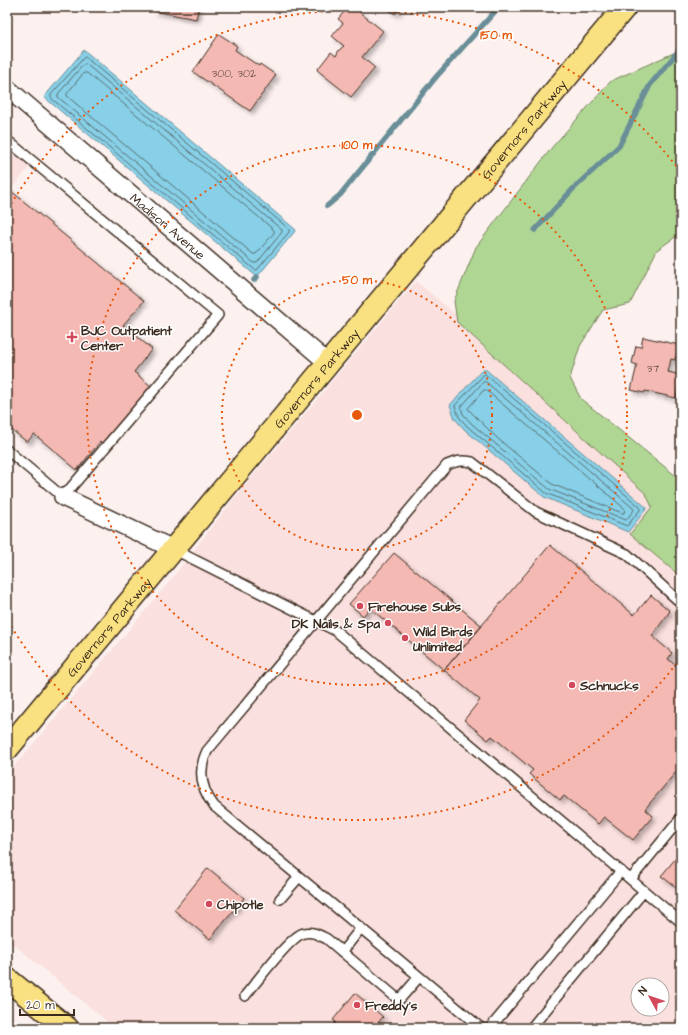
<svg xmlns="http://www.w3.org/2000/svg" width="688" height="1035" viewBox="0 0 688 1035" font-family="'Architects Daughter',sans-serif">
<defs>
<filter id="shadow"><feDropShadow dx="3.5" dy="3.5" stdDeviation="2" flood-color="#0004"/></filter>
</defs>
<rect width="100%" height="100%" fill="#fdf1f0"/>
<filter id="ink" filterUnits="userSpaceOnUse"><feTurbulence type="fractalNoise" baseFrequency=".025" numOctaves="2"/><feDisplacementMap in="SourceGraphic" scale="8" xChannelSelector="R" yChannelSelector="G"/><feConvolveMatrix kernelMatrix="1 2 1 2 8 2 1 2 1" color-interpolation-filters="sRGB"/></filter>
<g filter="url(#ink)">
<path fill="#fae0de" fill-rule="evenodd" d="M 7,134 L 37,158 L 7,194 Z
M 416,281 L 681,504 L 681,1028 L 115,1028 L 7,939 L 7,775 L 170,581 L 232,501 ZM 638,985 L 662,985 L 662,1009 L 638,1009 Z"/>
<path fill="#afd793" stroke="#758058" d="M 681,47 L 681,233 L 657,250 L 630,304 L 603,310 L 580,346 L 570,378 L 581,399 L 681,480 L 681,577 L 630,534 L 652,507 L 646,494 L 457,322 L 454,301 L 476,247 L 553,146 L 611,81 L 678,51 Z"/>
<path fill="#87d0e8" stroke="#698e97" d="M 84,50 L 296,230 L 257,277 L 44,97 Z
M 484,368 L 647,508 L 628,532 L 544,497 L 465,430 L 455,419 L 450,405 Z"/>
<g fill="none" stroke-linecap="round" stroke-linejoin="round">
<path stroke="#596c6f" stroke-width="1" d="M 85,57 L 289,229 L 289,232 L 257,270 L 255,270 L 51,98 L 51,95 Z
M 86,64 L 282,230 L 282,232 L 257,263 L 254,263 L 58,97 L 58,94 L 83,65 Z
M 84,73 L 87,73 L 274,230 L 274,233 L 256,254 L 253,254 L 67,96 L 67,94 Z
M 485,374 L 640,507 L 640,510 L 627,526 L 546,493 L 468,427 L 459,417 L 455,406 Z
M 486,382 L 633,508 L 634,510 L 626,520 L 549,489 L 472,424 L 463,414 L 461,407 L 483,382 Z
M 484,390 L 486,390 L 625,509 L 624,513 L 622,513 L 552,484 L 497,438 L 468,409 Z"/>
<path stroke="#698e97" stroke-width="5.5" d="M 327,206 L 340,195 L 436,77 L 499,7
M 535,230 L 573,189 L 619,146 L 650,85 L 681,48
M 254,280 L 257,277"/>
</g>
<path fill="#f4b9b3" stroke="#3b2a1e" filter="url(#shadow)" d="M 155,7 L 199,7 L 196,19 L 154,11 Z
M 348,7 L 353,7 L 383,31 L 362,57 L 375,68 L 351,97 L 317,70 L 331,52 L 336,56 L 339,50 L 344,46 L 332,36 L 343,23 L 338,19 Z
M 386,7 L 400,7 L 395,14 Z
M 219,34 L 237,46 L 235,50 L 259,66 L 260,64 L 276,75 L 250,111 L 193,72 Z
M 10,190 L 144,301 L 123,325 L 152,349 L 134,372 L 152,387 L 103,445 L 100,442 L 77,470 L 34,434 L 27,442 L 7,426 L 7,194 Z
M 643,337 L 679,345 L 675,360 L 671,359 L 668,372 L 681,375 L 676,398 L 645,391 L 644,393 L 631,390 L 637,365 L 632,363 L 636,346 L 641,347 Z
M 681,448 L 681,456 L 677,452 Z
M 550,545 L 634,615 L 651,595 L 670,611 L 652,636 L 672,653 L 668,659 L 681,670 L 681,766 L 645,809 L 653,816 L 633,840 L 604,817 L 598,824 L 564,796 L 560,800 L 529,774 L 533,770 L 492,736 L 488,740 L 464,720 L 480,700 L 444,670 Z
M 394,553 L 482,626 L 444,670 L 370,608 L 363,616 L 349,604 Z
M 681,852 L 681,891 L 661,876 Z
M 208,868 L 244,898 L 210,939 L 174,910 Z
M 355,993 L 383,1017 L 373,1028 L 331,1028 L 336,1022 L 333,1020 Z"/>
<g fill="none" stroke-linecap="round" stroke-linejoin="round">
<g stroke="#3b2a1e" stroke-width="12">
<path id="lane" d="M 7,140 L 218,315 L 63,497 L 7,450
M 173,549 L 336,631 L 681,922
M 631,879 L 681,818
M 280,899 L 299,877
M 342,952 L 361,928
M 245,996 C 255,984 291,935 304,933 C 313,931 319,935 327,939 L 399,1000 L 419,977
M 481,1028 L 214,806 C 201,789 198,770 207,751 L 447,465 C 456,461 462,460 472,462 L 536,512 L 627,554 L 681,603
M 490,1028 L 621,871
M 531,1028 L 644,891"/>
</g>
<g stroke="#3b2a1e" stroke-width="20">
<g id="street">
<path id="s1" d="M 7,88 L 328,363"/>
<path d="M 63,497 L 173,549"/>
</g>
</g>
<g stroke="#3b2a1e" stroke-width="25">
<g id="primary">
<path id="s2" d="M 7,749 L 625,7"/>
<path d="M 7,979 L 67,1028"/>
</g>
</g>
<use href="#lane" stroke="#fff" stroke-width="9"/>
<use href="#street" stroke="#fff" stroke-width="17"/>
<use href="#primary" stroke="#f9e181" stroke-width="22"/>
</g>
</g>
<g fill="none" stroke="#e8590c" stroke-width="2" stroke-dasharray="2 4">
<circle cx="357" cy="415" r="135"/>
<circle cx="357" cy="415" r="270"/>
<path d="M680 659A405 405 0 0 1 8 621M8 209A405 405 0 0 1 680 171"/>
</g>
<g fill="#d1495b" stroke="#fff" stroke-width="1.5">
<path d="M70 331h4v4h4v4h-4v4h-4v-4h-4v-4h4z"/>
<circle cx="360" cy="606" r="4"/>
<circle cx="388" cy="623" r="4"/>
<circle cx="405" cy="638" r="4"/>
<circle cx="572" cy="685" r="4"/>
<circle cx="209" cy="904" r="4"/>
<circle cx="357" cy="1005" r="4"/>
</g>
<g text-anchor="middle" stroke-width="3" stroke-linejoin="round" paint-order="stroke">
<g font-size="11" fill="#694e43">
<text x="234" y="77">300, 302</text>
<text x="653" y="372">37</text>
</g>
<g font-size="13" fill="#3b2a1e" stroke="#fff">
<text dy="5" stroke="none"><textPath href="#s2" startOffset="807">Governors Parkway</textPath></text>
<text dy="5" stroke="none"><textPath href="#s1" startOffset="212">Madison Avenue</textPath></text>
<text dy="5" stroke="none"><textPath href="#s2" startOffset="483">Governors Parkway</textPath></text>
<text dy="5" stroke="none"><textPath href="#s2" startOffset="159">Governors Parkway</textPath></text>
</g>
<g font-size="13" font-weight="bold" fill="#3b2a1e" stroke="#fff" text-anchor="start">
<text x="81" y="335">BJC Outpatient<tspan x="81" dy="15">Center</tspan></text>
<text x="368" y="611">Firehouse Subs</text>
<text x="380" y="628" text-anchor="end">DK Nails &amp; Spa</text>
<text x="413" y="636">Wild Birds<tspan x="413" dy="15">Unlimited</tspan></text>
<text x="580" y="690">Schnucks</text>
<text x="217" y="909">Chipotle</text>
<text x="365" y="1010">Freddy's</text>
</g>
</g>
<circle cx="357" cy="415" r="6" fill="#e8590c" stroke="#fff" stroke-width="2"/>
<g font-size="12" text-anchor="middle" font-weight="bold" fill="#e8590c" stroke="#fff" stroke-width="3" stroke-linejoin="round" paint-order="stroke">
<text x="496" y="39">150 m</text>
<text x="357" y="149">100 m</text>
<text x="357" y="284">50 m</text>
</g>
<rect width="688" height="1035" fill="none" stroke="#fff" stroke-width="24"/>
<rect x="12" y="12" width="664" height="1011" fill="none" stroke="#3b2a1e" stroke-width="1.5" filter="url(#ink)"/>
<g transform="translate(650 997) rotate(310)"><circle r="19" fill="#ffffff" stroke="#b1aaa5"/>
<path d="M0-3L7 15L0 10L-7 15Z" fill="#d1495b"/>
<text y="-6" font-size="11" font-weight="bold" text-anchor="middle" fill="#3b2a1e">N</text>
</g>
<path d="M20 1009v6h54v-6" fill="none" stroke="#3b2a1e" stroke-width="2"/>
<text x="26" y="1009" font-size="12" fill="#3b2a1e" stroke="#ffffff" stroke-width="3" paint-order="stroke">20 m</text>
</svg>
